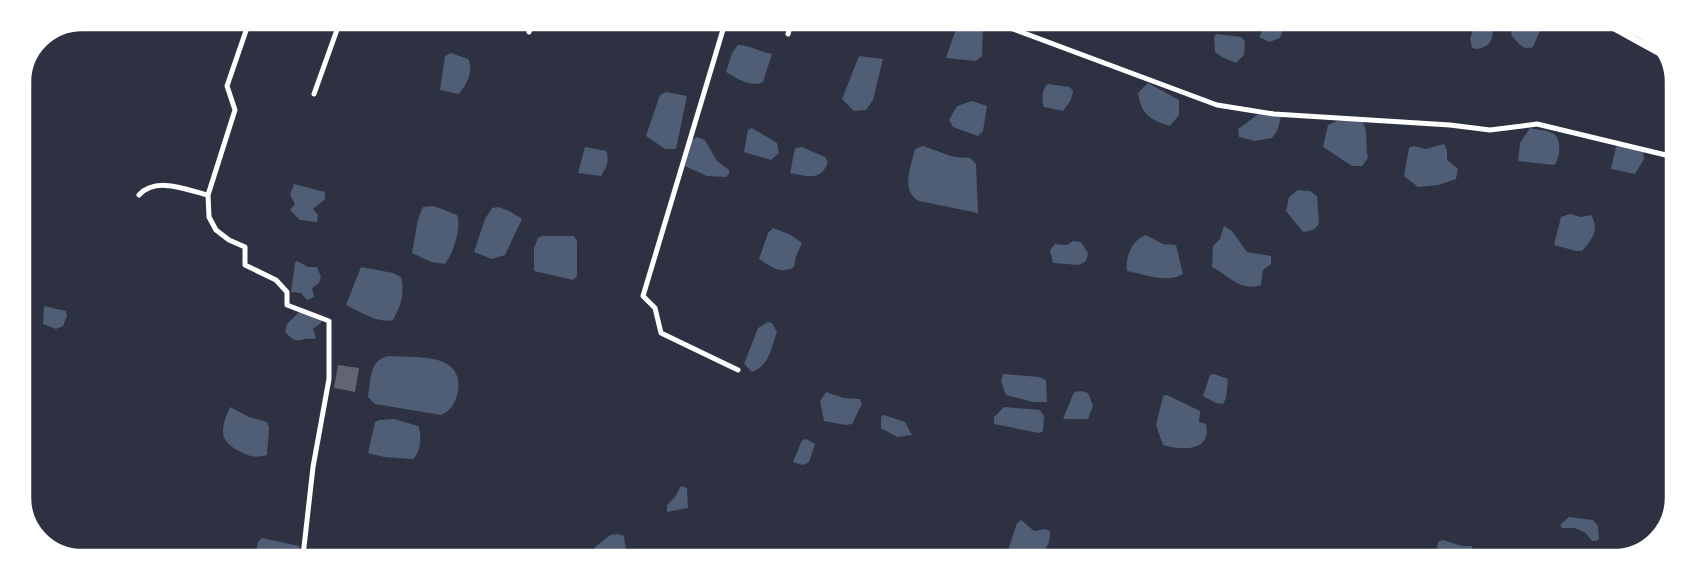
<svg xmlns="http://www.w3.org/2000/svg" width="1696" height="580" viewBox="0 0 1696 580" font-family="Figtree,sans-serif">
<rect width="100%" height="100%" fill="#2d3142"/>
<path fill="#4f5d75" d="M 958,23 L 975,23 L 983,26 L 982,56 L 976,61 L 946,58 Z
M 1266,24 L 1278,24 L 1283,30 L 1280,38 L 1269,42 L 1259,37 Z
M 1476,24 L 1493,24 C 1493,38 1493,46 1477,49 L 1472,48 L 1470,38 Z
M 1513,24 L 1543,24 L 1533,47 C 1522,51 1518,42 1511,35 Z
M 1216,34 L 1241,37 L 1245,41 L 1244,55 L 1236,63 L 1222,57 L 1215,52 L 1214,37 Z
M 738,45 C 750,45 760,52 772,54 L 763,82 C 751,88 736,78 726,72 L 732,53 Z
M 451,53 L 468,59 C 474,71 467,84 459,94 L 440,90 L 445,56 Z
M 859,56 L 883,59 L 873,100 L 866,110 L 854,111 L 842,99 Z
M 1148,83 L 1179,100 L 1179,115 L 1170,126 C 1150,120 1141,114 1138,93 Z
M 1048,84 L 1070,87 L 1073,91 L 1071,100 L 1063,111 L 1044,107 C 1041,100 1042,89 1048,84 Z
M 666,92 L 687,96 L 676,149 L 665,149 L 646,136 L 660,95 Z
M 972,101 L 987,106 L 983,131 L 978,136 L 953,127 L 949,120 L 957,106 Z
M 1260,113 L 1281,117 L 1277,131 L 1272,138 L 1255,141 L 1239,137 L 1238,129 Z
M 1361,120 C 1369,128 1365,146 1368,158 L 1362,166 L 1352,166 L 1323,147 L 1328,125 L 1337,121 Z
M 752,128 L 777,143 L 779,153 L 771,160 L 744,152 L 748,130 Z
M 1530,128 C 1537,130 1549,130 1554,134 C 1562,140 1560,160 1554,165 L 1518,161 L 1520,143 Z
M 697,137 L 705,140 L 717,161 L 729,170 L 729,174 L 726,177 L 707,176 L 685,166 L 692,140 Z
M 1444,144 L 1447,150 L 1447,160 L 1458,169 L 1456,179 L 1438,185 L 1418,187 L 1404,176 L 1409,148 L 1413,146 L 1426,149 Z
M 1620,144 L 1643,149 L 1644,159 L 1635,174 L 1611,169 L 1616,147 Z
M 923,146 L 954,157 L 970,158 L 976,164 L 978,213 L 919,201 C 900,191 911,166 915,149 Z
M 585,147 L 606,151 C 610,161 606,168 601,176 L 578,173 Z
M 802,147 L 825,157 L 828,162 C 821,182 807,176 790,173 L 795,148 Z
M 294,184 L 325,192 L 325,199 L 313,209 L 318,215 L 317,222 L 300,220 L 290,210 L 295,204 L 290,195 Z
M 1298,190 L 1310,191 L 1317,196 L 1319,222 C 1317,230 1310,231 1303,232 L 1286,211 L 1289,197 Z
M 434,206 L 457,215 C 462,227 453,254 445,264 L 431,262 L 412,253 L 418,219 L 423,207 Z
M 498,207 L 511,212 L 522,219 L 505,255 L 492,259 L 474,252 L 485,219 L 492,208 Z
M 1570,214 L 1581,217 L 1591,215 C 1600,230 1592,240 1582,251 L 1576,251 L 1554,245 L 1561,217 Z
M 1224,226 L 1232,231 L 1247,252 L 1271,256 L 1271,264 L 1263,270 L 1261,285 C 1241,292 1229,276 1212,267 L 1213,246 L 1220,239 Z
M 773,228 L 791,235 L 802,243 L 796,256 L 794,267 C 781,275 770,266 759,259 L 768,233 Z
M 1146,235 L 1163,244 L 1176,245 L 1183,274 C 1168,284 1144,274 1127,271 C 1125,257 1132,240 1146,235 Z
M 542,236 L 574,236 L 577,241 L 577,276 L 573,280 L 534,271 L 534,248 L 538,238 Z
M 1073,241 L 1081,242 L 1088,253 L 1086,261 L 1079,265 L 1053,263 L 1050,250 L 1055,244 L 1067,245 Z
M 297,261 L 308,267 L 317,267 L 321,277 L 319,283 L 312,288 L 314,297 L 307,300 L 301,293 L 291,292 L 295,263 Z
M 361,267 L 393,273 L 401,277 C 405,293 401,306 393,320 C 378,324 359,311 346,305 Z
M 44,306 L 66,311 L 67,316 L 63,326 L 56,329 L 43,324 Z
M 300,311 L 321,317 L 321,323 L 313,329 L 316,338 L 314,339 C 297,337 299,347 285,332 L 287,324 Z
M 768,322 L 772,323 L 777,332 C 771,348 770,365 752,372 L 744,364 L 758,328 Z
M 389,356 C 416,358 464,352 458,391 C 456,402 451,411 441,415 L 375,404 L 368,397 C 371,380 369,359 389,356 Z
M 1003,374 L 1039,377 L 1046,380 L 1047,402 L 1033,402 L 1006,395 L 1001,381 Z
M 1214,374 L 1228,379 L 1226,398 L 1223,404 L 1216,403 L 1203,396 L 1210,375 Z
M 1081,391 L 1088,393 L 1093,406 L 1088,419 L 1063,419 L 1074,392 Z
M 826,392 L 844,398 L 860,399 L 862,404 L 852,424 L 846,425 L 824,421 L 820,401 Z
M 1167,395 L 1200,411 L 1199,422 L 1206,424 C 1212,453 1181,450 1163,445 L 1156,425 L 1163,396 Z
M 230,407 L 249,417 L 267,422 L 269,427 L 267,455 C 256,458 251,457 241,452 C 217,441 221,428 230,407 Z
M 1004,407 L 1040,410 L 1044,416 L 1043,431 L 1039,433 L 994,424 L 994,417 Z
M 884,415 L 905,422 L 912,435 L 897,437 L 881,428 L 881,417 Z
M 394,419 L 418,426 C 422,433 421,453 413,459 L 384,457 L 368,453 L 375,422 L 379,420 Z
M 806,439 L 815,444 L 809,462 L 803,465 L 793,462 L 802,440 Z
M 681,486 L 687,488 L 688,508 L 667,512 L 667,505 L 675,497 Z
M 1569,517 L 1593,520 L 1598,526 L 1599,539 L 1596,541 L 1592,541 L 1586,533 L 1575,528 L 1562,528 L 1560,525 Z
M 1021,520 L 1034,531 L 1045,529 L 1050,531 C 1050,544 1047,551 1034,558 L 1008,550 L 1017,523 Z
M 618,534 L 624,536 L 627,557 L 593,556 L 595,547 L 610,535 Z
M 262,538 L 299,546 L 302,556 L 255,556 L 258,542 Z
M 1443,540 L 1462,546 L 1472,546 L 1474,558 L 1436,558 L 1438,542 Z"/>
<path fill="#626471" d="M 338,365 L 359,368 L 355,392 L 334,388 Z"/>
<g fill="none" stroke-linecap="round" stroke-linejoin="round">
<path stroke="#fff" stroke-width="5" d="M 249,22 L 227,86 L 235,110 L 208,195 L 209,217 L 216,230 L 229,240 L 245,247 L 245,265 L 276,280 L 287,292 L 287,305 L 329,321 L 329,379 L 313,467 L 303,556
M 725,23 L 643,296 L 655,308 L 661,333 L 738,370
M 997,23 L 1217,105 L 1274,114 L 1450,125 L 1490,130 L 1537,124 L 1674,157
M 529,32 L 533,22
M 788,34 L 791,23
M 314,94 L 338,27 L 326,22
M 139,195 C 156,176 187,190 208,195"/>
<path stroke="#fff" stroke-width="7" d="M 1607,24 L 1667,57"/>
</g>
<path d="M0 0H1696V580H0ZM82 30H1614A52 52 0 0 1 1666 82V498A52 52 0 0 1 1614 550H82A52 52 0 0 1 30 498V82A52 52 0 0 1 82 30Z" fill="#fff" fill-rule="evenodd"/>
<path fill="none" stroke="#fff" stroke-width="2.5" d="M82 30H1614A52 52 0 0 1 1666 82V498A52 52 0 0 1 1614 550H82A52 52 0 0 1 30 498V82A52 52 0 0 1 82 30Z"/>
</svg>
